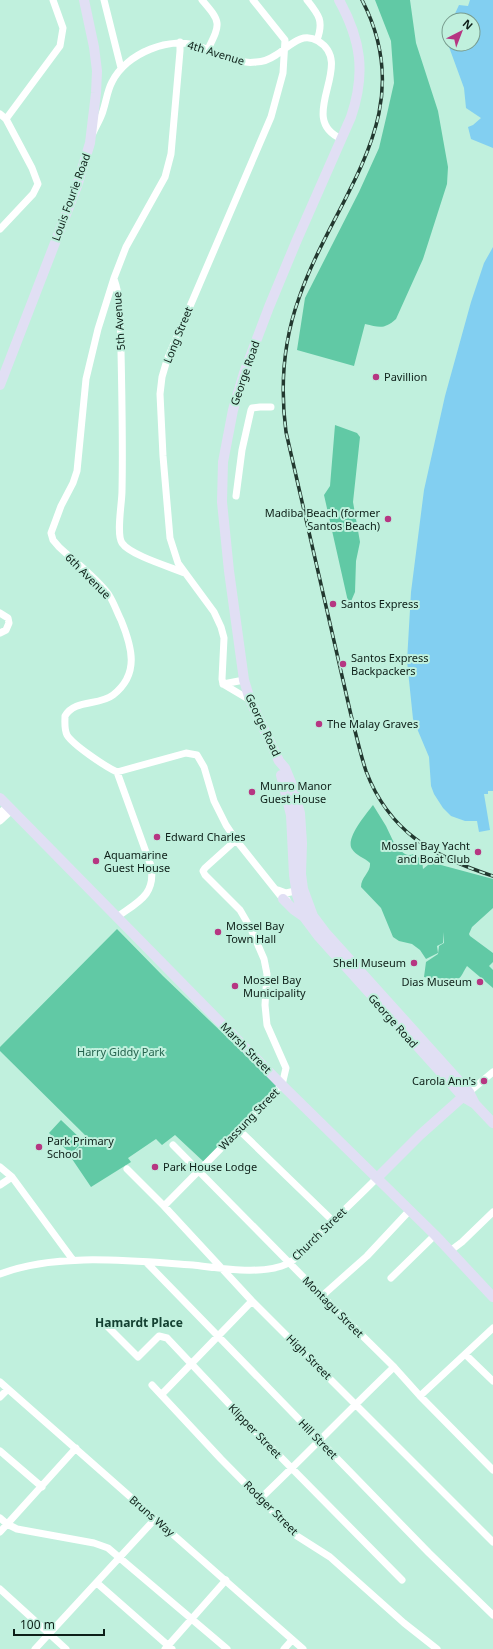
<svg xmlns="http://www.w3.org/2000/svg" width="493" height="1649" viewBox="0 0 493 1649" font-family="'Noto Sans',sans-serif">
<rect width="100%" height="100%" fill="#c0f0dd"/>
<path fill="#61c9a5" d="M 375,0 L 410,0 L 416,43 L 438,111 L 448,167 L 447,184 L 423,259 L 396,319 C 384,330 379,327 365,324 L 354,366 L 297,350 L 305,298 L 359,192 L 379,148 L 387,114 L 394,83 L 391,41 Z
M 335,425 L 357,433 L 360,437 L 353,502 L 360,542 L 356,561 L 355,592 L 349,606 L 324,495 L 330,486 Z
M 373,805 L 386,826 L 395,845 L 396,844 C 402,852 404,857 414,854 L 422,860 L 423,869 L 434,860 L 441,865 L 493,879 L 493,908 L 472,927 L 469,934 L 470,936 L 493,953 L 493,962 L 489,966 L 493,970 L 493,988 L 467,966 C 464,970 462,977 458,979 C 449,986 434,979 424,977 L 426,962 L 438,954 L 439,946 L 444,943 L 443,932 L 443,943 L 437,946 L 438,953 L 426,959 L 420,950 L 412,944 L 399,941 L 393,937 L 381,908 L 361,887 C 361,877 371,872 370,863 C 365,858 355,855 352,849 C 345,839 366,814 373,805 Z
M 117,929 L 163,976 L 278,1086 L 205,1163 L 175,1135 L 162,1145 L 156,1139 L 128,1158 L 131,1162 L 91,1187 L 70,1156 L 88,1138 L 0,1051 L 0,1047 Z
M 61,1120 L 83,1141 L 71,1154 L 49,1133 Z"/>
<path fill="#82cff1" d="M 470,0 L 493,0 L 493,148 L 471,139 L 468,127 L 473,125 L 481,118 L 466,108 L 464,88 L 445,36 L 449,27 L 449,44 L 473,44 L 473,20 L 452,20 L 459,5 L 468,6 Z
M 493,247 L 493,791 L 488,791 L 488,794 L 484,794 L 490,830 L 479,832 L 477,821 L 465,821 L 451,816 L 443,808 L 434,794 L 431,786 L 429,757 L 413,719 L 407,661 L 411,592 L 424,490 L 445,396 L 471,302 L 484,263 Z"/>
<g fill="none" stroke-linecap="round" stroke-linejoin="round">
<path stroke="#fff" stroke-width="7" d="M 104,0 L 121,68
M 202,0 C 221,22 221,23 208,49
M 307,0 C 319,15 324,21 317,40
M 0,114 L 6,119 L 32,168 L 38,184 L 33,194 L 0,229
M 6,119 L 60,46 L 63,28 L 53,0
M 93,133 C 96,126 100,120 102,114 C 106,103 107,91 112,82 C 126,53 171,35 201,47 C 217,53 238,65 256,62 C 263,62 270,59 276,55 C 289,47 301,31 318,41 C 357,64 294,119 342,139
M 114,279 C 122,301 120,327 121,351 C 122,398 123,445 122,491 C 122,503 116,534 122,543 C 130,555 170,567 185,573
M 236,496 L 242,450 L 251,410 L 252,408 L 260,407 L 271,407
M 0,613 L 8,618 L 9,623 L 6,630 L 0,633
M 223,684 L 222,679 L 224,638 L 221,627 L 214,612 L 178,563 L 170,538 L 163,456 L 160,394 L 162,377 L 167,360 L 271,117 L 283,73 L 285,40 L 253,0
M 223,684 L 250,700
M 223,684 L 244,680
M 117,772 L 186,753 L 197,755 L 204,767 L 214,801 L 226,825 L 236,840 L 283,899 L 287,900
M 0,813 L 8,806
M 0,821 L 12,810
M 278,890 L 286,893 L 300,890
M 117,917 C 138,902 156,895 151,866 L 117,772 C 106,767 73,745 67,735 C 64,729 65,722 65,716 C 75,699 99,706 113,695 C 140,674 132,647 121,620 C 117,612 114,603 109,595 C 96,577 75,562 59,547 L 53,540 L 51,533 L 61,506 L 73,483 L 77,471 L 86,379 L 98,329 L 114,278 L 126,247 L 165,177 L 171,154 L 180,51 L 180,42
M 469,1092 L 493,1072
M 239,1130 L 333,1221
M 173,1145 L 322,1296 L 394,1367 L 420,1396 L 493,1470
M 0,1167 L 12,1177 L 73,1260
M 127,1169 L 164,1206 L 252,1301 L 493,1542
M 0,1185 L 12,1177
M 164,1206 L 239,1130 L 282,1085 L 286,1068 L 267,1025 L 265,1005 L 267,974 L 264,959 L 251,929 L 240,910 L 205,875 L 203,871 L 205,868 L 236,840
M 450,1251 L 462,1242 L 493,1212
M 146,1262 L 429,1553 L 493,1615
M 0,1274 C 57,1252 133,1261 193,1265 C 220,1268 264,1276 289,1263 C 297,1258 305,1248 311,1242 C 333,1221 355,1200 377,1178
M 391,1278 L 435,1235
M 322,1296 L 367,1256 L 410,1210
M 108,1327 L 138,1357 L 159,1336 L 167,1338 L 248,1424 L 402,1580
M 466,1355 L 493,1381
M 0,1382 L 303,1649
M 152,1385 L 221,1459 L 297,1536 L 330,1557 L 404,1623 L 437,1649
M 162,1394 L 252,1301
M 420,1396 L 493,1328
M 0,1397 L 8,1389
M 0,1451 L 42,1487
M 261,1498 C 306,1455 349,1410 394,1367
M 0,1518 L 7,1524 L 17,1529 L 94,1543 L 108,1548 L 227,1649
M 0,1532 L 76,1448
M 97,1583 L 172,1649
M 0,1589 L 66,1649
M 35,1649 L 155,1519
M 165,1649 L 226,1580
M 284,1649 L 292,1640"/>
<path stroke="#e1dff4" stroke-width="10" d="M 339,0 C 361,40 366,73 351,117 L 296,242 L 269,307 L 244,373 L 233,410 L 223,462 L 222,502 L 229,571 L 244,680 L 250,700 L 279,761 L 285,768 L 292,785 L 300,813 L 302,843 L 301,874 L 303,889 L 313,916 L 325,932 L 469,1092 L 475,1104 L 493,1123
M 0,385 L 77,186 L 90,143 L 96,93 L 97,71 L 94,47 L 84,0
M 281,775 L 291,815 L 294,875 L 297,895 L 304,917 L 319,937 L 463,1097 L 475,1104
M 0,798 L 282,1085 L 435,1235 L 493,1297
M 283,899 L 294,910 L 304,917
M 377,1178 L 420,1135 L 467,1093"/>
<g stroke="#22382f" stroke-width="3.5">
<path id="rail" d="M 362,0 C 422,116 335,194 299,298 C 283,342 280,386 286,432 L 351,715 C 356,734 360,753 366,771 C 389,832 434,857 493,876"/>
</g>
<use href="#rail" stroke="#c0f0dd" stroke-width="2" stroke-dasharray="6" stroke-linecap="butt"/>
</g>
<g fill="#b63682" stroke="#c0f0dd" stroke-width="1.5">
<circle cx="376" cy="377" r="4"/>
<circle cx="388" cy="519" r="4"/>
<circle cx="333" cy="604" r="4"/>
<circle cx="343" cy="664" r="4"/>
<circle cx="319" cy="724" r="4"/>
<circle cx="252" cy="792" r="4"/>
<circle cx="157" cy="837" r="4"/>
<circle cx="478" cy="852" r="4"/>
<circle cx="96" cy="861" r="4"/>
<circle cx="218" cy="932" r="4"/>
<circle cx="414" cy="963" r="4"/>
<circle cx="480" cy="982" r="4"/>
<circle cx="235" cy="986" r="4"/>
<circle cx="484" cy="1081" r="4"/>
<circle cx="39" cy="1147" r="4"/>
<circle cx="155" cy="1167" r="4"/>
</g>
<g text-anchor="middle" stroke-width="4" stroke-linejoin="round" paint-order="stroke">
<g font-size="11" fill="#0d1f18" stroke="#c0f0dd">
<text transform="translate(216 53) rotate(17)" y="4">4th Avenue</text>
<text transform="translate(71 197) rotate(-70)" y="4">Louis Fourie Road</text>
<text transform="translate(119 321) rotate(-94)" y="4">5th Avenue</text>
<text transform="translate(178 335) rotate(-68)" y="4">Long Street</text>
<text transform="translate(245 373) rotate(-71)" y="4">George Road</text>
<text transform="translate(88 576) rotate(45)" y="4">6th Avenue</text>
<text transform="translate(263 725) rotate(65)" y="4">George Road</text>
<text transform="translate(393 1021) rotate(48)" y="4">George Road</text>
<text transform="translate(246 1048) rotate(45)" y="4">Marsh Street</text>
<text transform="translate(249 1119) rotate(-46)" y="4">Wassung Street</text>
<text transform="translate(319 1234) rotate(-44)" y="4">Church Street</text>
<text transform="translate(333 1307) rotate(45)" y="4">Montagu Street</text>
<text transform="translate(309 1357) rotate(45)" y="4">High Street</text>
<text transform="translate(255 1431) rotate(46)" y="4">Klipper Street</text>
<text transform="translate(318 1439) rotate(46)" y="4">Hill Street</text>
<text transform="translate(271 1508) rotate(45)" y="4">Rodger Street</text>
<text transform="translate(152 1516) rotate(41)" y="4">Bruns Way</text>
</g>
<g font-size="11" fill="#0d1f18" stroke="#c0f0dd" text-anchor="start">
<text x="384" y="381">Pavillion</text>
<text x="380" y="517" text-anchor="end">Madiba Beach (former<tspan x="380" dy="13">Santos Beach)</tspan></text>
<text x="341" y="608">Santos Express</text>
<text x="351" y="662">Santos Express<tspan x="351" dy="13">Backpackers</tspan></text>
<text x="327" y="728">The Malay Graves</text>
<text x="260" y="790">Munro Manor<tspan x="260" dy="13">Guest House</tspan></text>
<text x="165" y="841">Edward Charles</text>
<text x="470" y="850" text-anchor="end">Mossel Bay Yacht<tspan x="470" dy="13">and Boat Club</tspan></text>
<text x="104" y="859">Aquamarine<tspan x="104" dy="13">Guest House</tspan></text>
<text x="226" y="930">Mossel Bay<tspan x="226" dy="13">Town Hall</tspan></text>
<text x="406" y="967" text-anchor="end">Shell Museum</text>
<text x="243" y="984">Mossel Bay<tspan x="243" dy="13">Municipality</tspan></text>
<text x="472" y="986" text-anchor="end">Dias Museum</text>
<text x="476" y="1085" text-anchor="end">Carola Ann's</text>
<text x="47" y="1145">Park Primary<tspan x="47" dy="13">School</tspan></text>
<text x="163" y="1171">Park House Lodge</text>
</g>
<g font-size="11" fill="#25634e" stroke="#c0f0dd">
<text x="121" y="1056">Harry Giddy Park</text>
</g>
<g font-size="12" font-weight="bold" fill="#144132" stroke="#c0f0dd">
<text x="139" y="1327">Hamardt Place</text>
</g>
</g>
<g transform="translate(461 32) rotate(42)"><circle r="19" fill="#c0f0dd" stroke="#789c8e"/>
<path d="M0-3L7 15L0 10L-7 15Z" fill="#b63682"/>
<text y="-6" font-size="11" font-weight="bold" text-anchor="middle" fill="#0d1f18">N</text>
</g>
<path d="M14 1629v6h90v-6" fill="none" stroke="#0d1f18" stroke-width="2"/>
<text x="20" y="1629" font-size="12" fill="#0d1f18" stroke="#c0f0dd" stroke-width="3" paint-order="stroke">100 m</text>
</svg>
